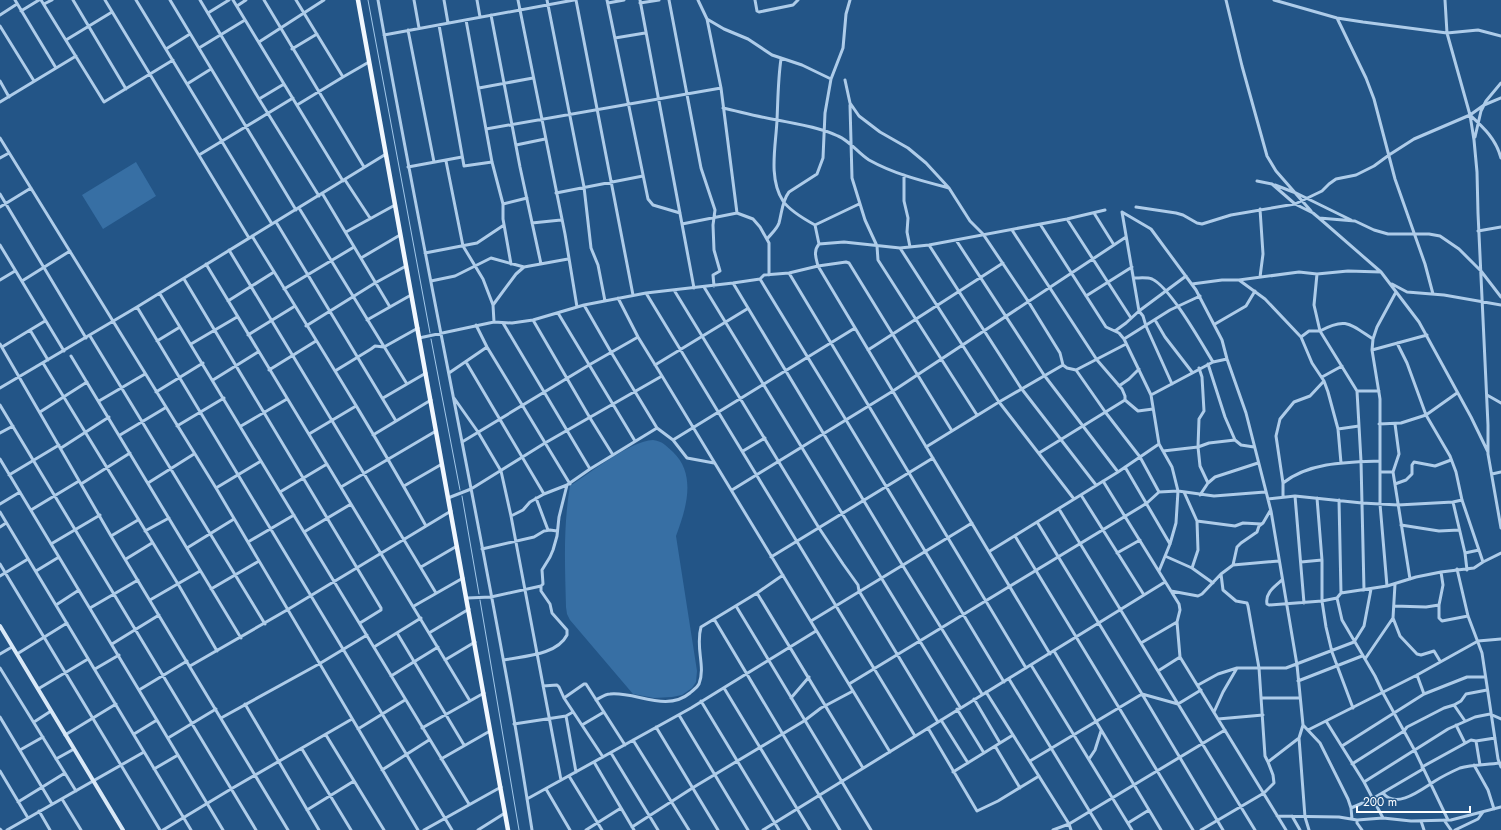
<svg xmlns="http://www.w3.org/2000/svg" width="1501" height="830" viewBox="0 0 1501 830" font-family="Jost,sans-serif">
<rect width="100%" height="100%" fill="#235587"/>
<path fill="#376fa4" d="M 136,162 L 156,196 L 103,229 L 82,195 Z
M 653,440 C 664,442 665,445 673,452 C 697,475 686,509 676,536 L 697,671 L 696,682 L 692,688 L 682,695 L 672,697 L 654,698 L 633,694 L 570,620 L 567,614 L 566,607 C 565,566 563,527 570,486 C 590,473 630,441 653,440 Z"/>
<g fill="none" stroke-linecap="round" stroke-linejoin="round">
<path stroke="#a2c8ea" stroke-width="1" d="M 368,0 L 430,333
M 431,339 L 460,490
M 462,496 L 479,594
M 480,600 L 519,830"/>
<path stroke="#aecce9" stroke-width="3" d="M 15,0 L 56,68
M 41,0 L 104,102 L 173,60
M 73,0 L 126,89
M 105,0 L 249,238
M 136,0 L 272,224
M 170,0 L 296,210
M 200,0 L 259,99 L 284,84
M 233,0 L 343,181
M 264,0 L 364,167
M 296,0 L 343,77 L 369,62
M 378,0 C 417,220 463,439 503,658 C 514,715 523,773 532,830
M 414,0 L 419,28
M 444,0 L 448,23
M 477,0 L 480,17
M 518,0 L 565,234 L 577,307
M 547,0 L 584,187 L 591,248 L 598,265 L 605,301
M 576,0 L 633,295
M 607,0 L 648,199 L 653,205 L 680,213
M 640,0 L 694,288
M 669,0 L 701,168 L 715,210 L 713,225 L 714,250 L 720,271 L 713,275 L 714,286
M 698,0 L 707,19 L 721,88 L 737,213
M 755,0 L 757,11 L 759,12 L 793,5 L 798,0
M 1226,0 L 1242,66 L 1267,156 L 1276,171 L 1311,211
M 1274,0 L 1337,18 L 1363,22 L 1447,33 L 1478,30 L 1501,36
M 1445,0 L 1447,33 L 1470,115 L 1474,140 L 1477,172 L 1478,213 L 1488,425 L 1488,454 L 1501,528
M 608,3 L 624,0
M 640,3 L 659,0
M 44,4 L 52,0
M 237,6 L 246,0
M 21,11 L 39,0
M 208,13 L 229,0
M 0,15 L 17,4
M 491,15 L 520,167 L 541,264
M 1337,18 L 1366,78 L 1374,99 L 1395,179 L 1425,264 L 1433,294
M 707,19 L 724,29 L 748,39 L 772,55 L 802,65 L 831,79
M 466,20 L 492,162 L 503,204 L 503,219 L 511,264
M 439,25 L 464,166 L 492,162
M 0,26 L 34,81
M 408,30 L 434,162
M 384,35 L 574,0
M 615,38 L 645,33
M 66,40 L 112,12
M 259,42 L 324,0
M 199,48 L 245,20
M 166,49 L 190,34
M 292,49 L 317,34
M 781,59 C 778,79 778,99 777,120 C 776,145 768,178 783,201 C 790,211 804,219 815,225 L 819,244
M 845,80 L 850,103 L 859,116 L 880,132 L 908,148 L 926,163 L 949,188 L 970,221 L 983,234 L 1028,301 L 1060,353 L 1063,365 L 1067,368 L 1076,370 L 1106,413 L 1140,457 L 1159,492
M 0,81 L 9,97
M 187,84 L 211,69
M 479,88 L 533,78
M 259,99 L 319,196
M 0,102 L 76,56
M 297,105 L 343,77
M 850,105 L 852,178 L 865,220 L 877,246 L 878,260 L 977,415
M 723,108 C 741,112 759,117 777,120 C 797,124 818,127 838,136 C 850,141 858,153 869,160 C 894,174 922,181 949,188
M 1470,115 C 1484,128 1496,139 1501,158
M 486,129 L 721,88
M 1475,137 L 1481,111 L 1486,101 L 1501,83
M 0,138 L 216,488 L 418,830
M 516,145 L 545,139
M 199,155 L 293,98
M 0,158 L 9,153
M 446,161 L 463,246 L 483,279 L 493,305
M 408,167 L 462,157
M 904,175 L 904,201 L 908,218 L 907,232 L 910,247
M 345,180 L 370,218
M 1257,181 L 1272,184 L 1295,204 L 1313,213 L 1319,218 L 1355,221 L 1374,230 L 1388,234 L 1429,234 L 1440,236 L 1459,249 L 1481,271 L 1501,297
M 1275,185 L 1296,193 L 1351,220
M 322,193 L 390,307
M 556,193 L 643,176
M 0,194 L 86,338
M 503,204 L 527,198
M 0,207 L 31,188
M 1136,207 L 1176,213 L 1183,215 L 1197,223 L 1202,224 L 1231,215 L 1295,204 L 1322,191 L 1329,184 L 1336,179 L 1356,175 L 1374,166 L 1389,155 L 1414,139 L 1470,115 L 1484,105 L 1501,98
M 299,208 L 407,384
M 1260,209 L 1263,254 L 1260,277
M 1122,212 L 1151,229 L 1196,290 L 1222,340 L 1227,359 L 1246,413 L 1271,511 L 1297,665 L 1303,725 L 1299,738 L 1268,762 L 1273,775 L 1274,783 L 1264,793 L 1201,830
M 1094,213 L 1114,245
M 1319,218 L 1381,272 L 1419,322 L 1471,417 L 1488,452
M 1067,219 L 1131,318
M 276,222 L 396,421
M 532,223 L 561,220
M 682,224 L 737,213 L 753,219 L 760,227 L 769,243 L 769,275
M 1040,224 L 1106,327 L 1119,333 L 1124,339 L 1151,395 L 1159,444 L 1172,467 L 1178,491 L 1214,496 L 1265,492
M 815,225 L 859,204
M 1012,230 L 1097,360 L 1122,389 L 1125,396 L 1125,400 L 1138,411 L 1153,409
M 1478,231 L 1501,227
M 346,232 L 395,205
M 252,236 C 311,332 371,427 426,526
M 767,239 C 771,234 777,229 779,223 C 782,212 782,201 789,192 L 817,174 L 823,158 L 825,113 L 831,79 L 843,48 L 846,14 L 850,0
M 956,240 L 1044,375 L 1118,472
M 0,245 L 64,351
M 929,245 L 1021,388 L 1096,485
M 900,248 L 999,402 L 1074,499
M 229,250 L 436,593
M 425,253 L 477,243 L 504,225
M 361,258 L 400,235
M 206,264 L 470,701
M 789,273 L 1026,668
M 1317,274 L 1314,305 L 1320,331 C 1346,317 1350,324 1373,339
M 1134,278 C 1140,278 1147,277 1152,279 C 1170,287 1202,344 1213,362
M 184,279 L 381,608 L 381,610 L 360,623
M 760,279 L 846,420 L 1004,682
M 0,280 L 15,271
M 1239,280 L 1299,272 L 1317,274 L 1348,271 L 1381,272
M 22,281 L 70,251
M 431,281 L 455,276 L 491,258 L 524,267
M 733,283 L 903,566 L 982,694
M 1192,284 L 1222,280 L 1239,280 L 1265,299 L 1301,337 L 1312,363 L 1324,381 L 1328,392 L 1338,429 L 1341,463
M 1392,284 L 1407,292 L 1444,295 L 1501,305
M 704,287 L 960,707
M 284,289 L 354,247
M 674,290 L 819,528 L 843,564 L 858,585 L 859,591 L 938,722
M 646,293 L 915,736
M 160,294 C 263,464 365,634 469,804
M 1086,296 L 1132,267
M 618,298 L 638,337 L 662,376 L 890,752
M 228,301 L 274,272
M 584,305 L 611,352 L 657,428 L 673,440 L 687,458 L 714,463
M 137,307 L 452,830
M 558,313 L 635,441
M 367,320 L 411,295
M 533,320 L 590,418 L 613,455
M 1155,320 L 1165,337 L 1192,372
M 494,322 L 493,305 L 516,274 L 524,267 L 568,259
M 503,323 L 590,469
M 1215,324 L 1246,306 L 1255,291
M 476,325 L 487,347 L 570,484
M 306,326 L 375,283 L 406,266
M 30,330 L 48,360
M 1115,331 L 1126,323 L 1139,311 L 1122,212
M 248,335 L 295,306
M 90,336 L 265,624
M 1301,337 L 1309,331 L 1320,331 L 1357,391 L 1379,391
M 419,338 L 494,322 L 512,323 L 533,320 L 584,305 L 646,293 L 733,283 L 760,279 L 764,275 L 789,273 L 818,266 L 1050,654
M 1124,339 L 1170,310 L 1200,296
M 157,341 L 180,327
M 1397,343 L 1407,363 L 1426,415 L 1450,456 L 1456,472 L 1462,500 L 1483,562
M 0,344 L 111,536 L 288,830
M 191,344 L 237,317
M 2,347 L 45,321
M 868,350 L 1003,263
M 1372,350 L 1427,335
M 71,356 L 241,638
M 466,362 L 544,494
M 43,363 L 178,584 L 217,651
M 1208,364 L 1225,417 L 1235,440
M 655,365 L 747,309
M 1199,368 L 1202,377 L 1204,411 L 1199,419 L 1198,447 L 1209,443 L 1235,440 L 1241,445 L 1254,447
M 269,370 L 316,341
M 1076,370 L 1126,344
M 335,371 L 371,349 L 375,346 L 384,347 L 418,328
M 449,373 L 487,347
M 1322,377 L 1342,366
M 213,380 L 258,352
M 1172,384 L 1146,326 L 1143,316 L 1139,311 L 1186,276
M 1119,386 L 1129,379 L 1139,369
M 0,388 L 137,307 L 386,154
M 156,392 L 203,363
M 1151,395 L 1213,362 L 1227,359
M 1487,395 L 1501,403
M 383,398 L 426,373
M 454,398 L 478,432 L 501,471 L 511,516 L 561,780
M 99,401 L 145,374
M 0,405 L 256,830
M 40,412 L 87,382
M 1379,424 L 1401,423 L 1426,415 L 1457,393
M 177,426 L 224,398
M 241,426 L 287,399
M 1359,426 L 1361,461 L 1364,590
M 1338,429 L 1359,426 L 1357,391
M 952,431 L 849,263 L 846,262 L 818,266 C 816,258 813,251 819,244 L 844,242 L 900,248 L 929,245 L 1067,219 L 1105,210
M 0,433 L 13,426
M 309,434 L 356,406
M 120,435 L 165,408
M 373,435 L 431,400
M 673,440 L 855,328
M 462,442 L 589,365 L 638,337
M 926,447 L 999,402 L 1063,365
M 61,448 L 109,417
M 743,451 L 765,438
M 1163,451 L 1198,447 L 1200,466 L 1208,483
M 1039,453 L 1125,400
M 0,459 L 223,830
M 1125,467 L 1170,544
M 1380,472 L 1393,472 L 1410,579
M 1393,472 L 1399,454 L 1395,424
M 1492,474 L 1501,472
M 9,475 L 59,445
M 1103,481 L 1179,604 L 1180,610 L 1177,622 L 1180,657
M 148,483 L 194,454
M 1283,483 L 1276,436 L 1280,419 L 1294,402 L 1310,396 L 1324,381
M 81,484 L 130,453
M 1395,484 L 1406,480 L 1412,474 L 1412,465 L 1414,462 L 1435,466 L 1451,460
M 404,486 L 442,464
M 341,487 L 436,431
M 216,488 L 261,461
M 732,490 L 893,391 L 1126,237
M 280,492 L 327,464
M 1184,492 L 1197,521 L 1235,526 L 1243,523 L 1261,524
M 1081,495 L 1144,595
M 1200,495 L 1208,483 L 1215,477 L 1258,463
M 1295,496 L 1304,603
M 1283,497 L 1283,483 C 1309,462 1348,462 1379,461
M 448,498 L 471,489 L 545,443 L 662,376
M 536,498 L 548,530
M 1317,498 L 1322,560 L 1322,601 L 1326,627 L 1332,652 L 1353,708
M 1268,499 L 1295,496 L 1362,503 L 1398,505 L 1453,502 L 1462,500
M 1339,500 L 1341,593
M 1453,502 L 1465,553 L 1467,570
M 0,504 L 20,492
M 1059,509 L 1255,830
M 31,510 L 79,481
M 0,512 L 191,830
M 511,516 L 523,510 L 530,502 L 544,494 L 567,485 L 590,469 L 657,428
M 1037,522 L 1142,694 L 1223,830
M 1401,525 L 1439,531 L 1459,530
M 0,527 L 6,523
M 145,531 L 169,518
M 304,532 L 351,504
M 111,536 L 138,520
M 1015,536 L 1193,830
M 248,542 L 294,515
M 51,544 L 100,515
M 187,548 L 234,519
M 482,549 L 534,537 L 544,531 L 550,530 L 557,531
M 990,551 L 1118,472 L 1159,444
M 1117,553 L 1140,540
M 1465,553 L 1479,550
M 1165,556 L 1192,568 L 1213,583
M 771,557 L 933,458
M 126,559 L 152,543
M 1301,562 L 1322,560
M 0,564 L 160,830
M 1233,565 L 1237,547 L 1241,543 L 1257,532 L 1259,526 L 1263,523 L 1270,511
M 421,567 L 457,546
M 1192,568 L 1198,550 L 1197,521
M 1457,569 L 1468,616 L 1482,653 L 1498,759 L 1501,767
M 36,571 L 59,557
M 1221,574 L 1223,590 L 1236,601 L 1247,603 L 1248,606 L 1259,668 L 1265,756 L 1268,762
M 0,576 L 28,559
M 1282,580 C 1274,587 1265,593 1267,604 L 1269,605 L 1322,601 L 1337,598 L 1341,593 L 1387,586 L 1416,577 L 1441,572 L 1474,568 L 1483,562 L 1501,553
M 1387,586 L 1380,504 L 1380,399 L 1372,350 L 1373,339 L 1377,327 L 1396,292
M 211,589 L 259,561
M 1171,591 L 1198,596 L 1202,594 L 1221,574 L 1233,565 L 1279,561
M 757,593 L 863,768
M 467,598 L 491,597 L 541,586
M 1337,598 L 1342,620 L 1375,676 L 1383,693 L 1415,751 L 1448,820
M 150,600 L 200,571
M 56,605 L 79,590
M 1439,605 L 1443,585 L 1441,572
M 414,606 L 463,578
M 736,606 L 871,830
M 1394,606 L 1426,607 L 1439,605 L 1439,618 L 1442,621 L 1468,616
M 90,608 L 138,580
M 1393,618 L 1400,636 L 1417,654 L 1421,655 L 1434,651 L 1440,661
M 714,619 L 840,830
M 811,621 L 972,523
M 397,633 L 464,745
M 429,633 L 469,609
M 1141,643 L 1177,622
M 112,644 L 159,615
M 374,647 L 421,618
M 1054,651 L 1161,830
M 0,654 L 12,647
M 17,654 L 67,623
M 1365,659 L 1393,618 L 1395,584
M 445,660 L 475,642
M 504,660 C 524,656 557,655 567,635 L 567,630 L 552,613 L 550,604 L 541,591 L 541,586 L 543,584 L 542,570 L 550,557 L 553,550 L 557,536 L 559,517 L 567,485
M 1031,665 L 1132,830
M 190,666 L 287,610 L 451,511
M 0,668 L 76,791
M 95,669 L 119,655
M 1158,671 L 1180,657 L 1286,830
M 1417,675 L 1424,694
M 391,676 L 438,647
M 1009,679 L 1101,830
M 1298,681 L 1362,656
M 849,684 L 1147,503 L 1159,492 L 1178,491 L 1176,523 L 1170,544 L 1159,571
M 1198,685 L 1218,674 L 1237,668 L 1286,668 L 1354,642 L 1364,626 L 1371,589
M 543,686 L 557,685 L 559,687 L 564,698 L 603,757
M 724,688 L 810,830
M 38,689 L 88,659
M 139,690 L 187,661
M 986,692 L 1069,824 L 1071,830
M 564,698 L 584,684 L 586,684 L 625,745
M 791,698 L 809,677
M 1261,698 L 1299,698
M 974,699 L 1000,743
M 596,700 C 600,698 605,694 610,694 C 635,691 666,713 690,693 C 693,690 697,688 699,684 C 706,666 695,648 701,627 L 757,593 L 783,575
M 701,701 L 779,830
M 245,704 L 319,830
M 1454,705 L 1465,721
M 957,709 L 984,753
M 1214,712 L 1223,692 L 1237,668
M 679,715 L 748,830
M 566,716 L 576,772
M 0,717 L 52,804
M 221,718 L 319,664 L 367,635
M 1218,719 L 1263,715
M 941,720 L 968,763
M 1326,721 L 1364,782 L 1383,818
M 34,722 L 51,711
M 514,724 L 566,716 L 573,712
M 582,725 L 604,712
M 1303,725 L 1320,743 L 1348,799 L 1351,808 L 1352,819
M 1456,725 L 1465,743
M 656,727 L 718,830
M 422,728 L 484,693
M 928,728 L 977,811 L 998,801 L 1039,776
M 358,729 L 405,700
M 1308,730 L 1417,675 L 1478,641 L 1501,639
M 134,734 L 157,720
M 65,735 L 116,704
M 326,735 L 384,830
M 168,738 L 216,709
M 1299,738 L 1305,817 L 1309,830
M 633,740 L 689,830
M 1476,741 L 1480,765
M 995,746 L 1020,788
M 1342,746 L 1424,694 L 1467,677 L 1485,677
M 302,749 L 351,830
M 20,750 L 43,737
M 611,753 L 658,830
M 56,759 L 74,749
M 441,759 L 490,731
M 1089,759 L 1095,750 L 1101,731
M 1030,761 L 1142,694 L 1178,704 L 1201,690
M 594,762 L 634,830
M 1352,764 L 1404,731 L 1407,727 L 1411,725 L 1444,708 L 1454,705 L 1461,701 L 1466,694 L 1487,690
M 1474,765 L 1488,790 L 1494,809
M 1422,767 L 1471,740 L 1476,741 L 1495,738
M 154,769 L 178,755
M 382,770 L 429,740
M 0,771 L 28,818
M 953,772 L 1013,735
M 569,776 L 602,830
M 1364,782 L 1448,729 L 1475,717 L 1490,714 L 1501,719
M 546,789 L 570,830
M 1383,793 C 1396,810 1422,789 1435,781 C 1443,776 1451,772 1460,768 C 1472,764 1487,765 1500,763
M 62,799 L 81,830
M 527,799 L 691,708 L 816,631
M 18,802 L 65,773
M 1351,808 L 1372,799 L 1423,769
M 307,810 L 354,781
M 39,811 L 50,830
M 1277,816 L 1339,817 L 1357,820 L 1383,818 L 1411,821 L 1451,820 L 1501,807
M 1292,816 L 1300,830
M 1357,820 L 1357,823 L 1362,830
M 1444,820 L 1451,830
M 1421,821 L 1424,830
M 1128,823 L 1149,810
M 632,827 L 694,787 L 804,721 L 821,708 L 853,691
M 0,829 L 1,830
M 7,830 L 144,752
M 163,830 L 231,789 L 352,719
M 424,830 L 501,787
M 478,830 L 505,813
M 586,830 L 621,808
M 763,830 L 1165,582
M 1053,830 L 1069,824 L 1225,730
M 1455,830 L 1478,819 L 1483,812"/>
<path stroke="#d8e8f7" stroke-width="4" d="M 0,626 L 123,830"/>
<path stroke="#f1f7fe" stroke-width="4.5" d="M 358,0 L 508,830"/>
</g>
<path d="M1357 806v6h113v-6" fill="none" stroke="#ffffff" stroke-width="2"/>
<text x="1363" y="806" font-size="12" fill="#ffffff" stroke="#235587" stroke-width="3" paint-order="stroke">200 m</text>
</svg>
